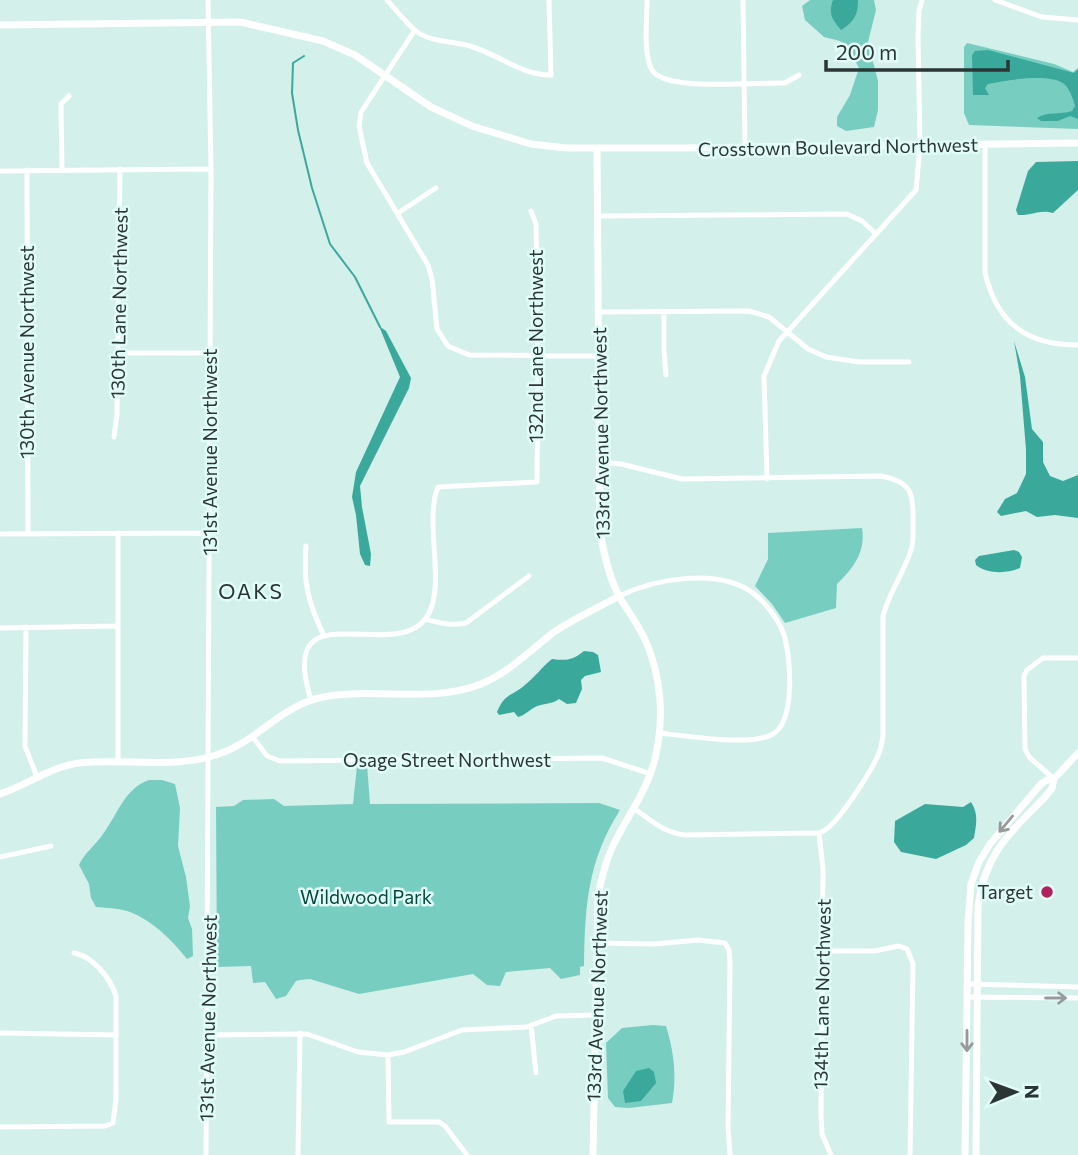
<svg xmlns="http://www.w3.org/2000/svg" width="1078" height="1155" viewBox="0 0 1078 1155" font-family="Commissioner,sans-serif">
<rect width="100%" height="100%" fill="#d3f0eb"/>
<path fill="#78cdc1" d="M 810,0 L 874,0 L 876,10 L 868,42 L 878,81 L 878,110 L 874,127 L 846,131 L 837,126 L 837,117 L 850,95 L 859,68 L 849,49 L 840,41 L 824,37 L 805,20 L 802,6 Z
M 967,43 L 1054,64 L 1073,72 L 1078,68 L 1078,129 L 969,125 L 964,113 L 964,47 Z
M 862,528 C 866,552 853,569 837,584 L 836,608 L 785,623 L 772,604 L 755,586 L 768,559 L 768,533 Z
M 367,765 L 370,804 L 599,803 L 620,810 C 587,862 585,907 584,966 L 580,967 L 580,975 L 561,979 L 550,968 L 506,972 L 500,986 L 487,985 L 473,974 L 359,994 L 310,979 L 300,980 L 296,981 L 286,996 L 276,999 L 265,982 L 253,983 L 251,966 L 217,967 L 216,807 L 234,806 L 243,800 L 274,799 L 284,806 L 353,804 L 357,766 Z
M 149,780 L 162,780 L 175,784 L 180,808 L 178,846 L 186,877 L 190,906 L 188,918 L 192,929 L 193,956 L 187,959 C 172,940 153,921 130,912 C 120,908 107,908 96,907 L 91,898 L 89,884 L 79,865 C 84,853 96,845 103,834 C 118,814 124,789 149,780 Z
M 653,1025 L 666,1026 C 674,1052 677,1077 672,1103 L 629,1108 L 615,1107 L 608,1098 L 606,1043 L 622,1028 Z"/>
<path fill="#3aa99c" d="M 833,0 L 858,0 C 858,15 854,22 841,30 C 832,19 828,14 833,0 Z
M 988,50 L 1074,73 L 1078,69 L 1078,119 L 1070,116 L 1058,121 L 1041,121 L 1037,118 C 1048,111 1060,115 1072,111 L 1075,106 C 1073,98 1069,86 1061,82 C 1045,74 1006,80 988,84 L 985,88 L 989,95 L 973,95 L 972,55 L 975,51 Z
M 1078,161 L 1078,190 L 1053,213 C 1039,209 1032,216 1018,215 L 1016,210 L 1028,171 L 1036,162 Z
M 379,326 L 386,331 L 411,378 L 409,388 L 360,486 L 362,507 L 371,554 L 370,566 L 365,565 L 360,554 L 356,515 L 352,497 L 356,472 L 400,377 Z
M 1014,341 L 1025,377 L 1032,429 L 1043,442 L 1043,462 L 1050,476 L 1063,481 L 1078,475 L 1078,518 L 1055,515 L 1037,517 L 1026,511 L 1001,516 L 997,512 L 1005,499 L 1017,493 L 1026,474 L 1026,450 L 1020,376 Z
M 1014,550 L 1019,552 L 1022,557 L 1020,568 C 1007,574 987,574 976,565 L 975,560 L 979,556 Z
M 584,651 L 593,652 L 598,655 L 601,672 L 585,676 L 581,680 L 582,689 L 576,703 L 567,704 L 559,699 C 551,705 543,703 535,707 C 528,711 525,715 518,717 L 514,712 L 499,715 L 497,712 C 505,692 512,697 526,684 C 535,677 542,667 552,659 C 566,661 573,660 584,651 Z
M 971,802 C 979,814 976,825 974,838 L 966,845 L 936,859 L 901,852 L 894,842 L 895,821 L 925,804 L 963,807 Z
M 649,1068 L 654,1072 L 656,1083 L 641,1101 L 625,1103 L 623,1091 L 636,1071 Z"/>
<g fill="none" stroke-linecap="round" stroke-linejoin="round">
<path stroke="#3aa99c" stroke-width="2" d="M 304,56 L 293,63 L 292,93 L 298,130 L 312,188 L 330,244 L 355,277 L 380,327"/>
<path stroke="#fff" stroke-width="5" d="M 387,0 C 396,10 406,23 417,32 C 432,42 453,41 470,46 C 498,54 520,75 551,75 L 549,0
M 647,0 C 647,19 643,55 652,70 C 664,92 759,82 785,83 L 799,75
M 743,0 L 745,148
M 995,0 L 1042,17 L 1078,20
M 415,30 L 361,112 L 359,126 L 367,163 L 428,265 L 432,279 L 437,329 L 448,346 L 469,355 L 598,356
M 985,145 L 985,272 C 996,323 1027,345 1078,345
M 27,170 L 28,534
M 62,170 L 61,110 L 61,104 L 69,96
M 0,171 L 211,169
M 398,213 L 436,188
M 599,216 L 847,214 L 862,221 L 876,234
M 599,312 L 749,311 L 769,317 L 808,349 L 826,357 L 859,362 L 909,362
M 664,312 L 664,351 L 666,375
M 118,353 L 210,353
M 114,437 L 117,415 L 120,169
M 599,462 L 621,464 L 682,479 L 880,476 C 911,481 914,493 913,522 C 913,531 914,542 911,550 C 904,573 889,592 883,616 L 883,736 C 882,742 881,748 879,753 C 872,770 835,830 819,833 L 685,835 C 665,833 650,820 635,809
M 767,479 L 764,376 L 779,341 L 916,190 L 920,146 L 918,37 L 919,11 L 922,0
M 118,533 L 118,762
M 0,534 L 209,533
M 306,546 C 303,583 308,602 324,636
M 619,596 C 655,579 718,567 753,593 C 765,602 779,620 784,635 C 791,658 796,724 771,735 C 750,746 686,736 660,733
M 425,619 C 440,623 451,626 466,623 L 529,576
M 26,627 L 25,746 L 37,777
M 0,628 L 118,626
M 311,700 C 275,586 393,665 426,618 C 448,587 423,524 438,487 L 537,482 L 538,357 L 536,224 L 531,211
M 252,736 L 267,756 L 280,761 L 602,758 L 651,774
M 1054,779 L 1029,757 L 1025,749 L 1024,676 L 1027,670 L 1043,658 L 1078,658
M 819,833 L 823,869 L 821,1114 L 822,1134 L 831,1155
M 0,857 L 51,846
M 597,943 L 654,944 L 698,940 L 725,943 L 729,950 L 730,964 L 728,1128 L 730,1155
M 823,951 L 874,951 L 899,946 L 907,949 L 913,964 L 910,1155
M 969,984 L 1078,987
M 968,997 L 1078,998
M 531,1025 L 536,1073
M 0,1033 L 116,1035
M 208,1035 L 307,1034 L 358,1052 L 388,1055 L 404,1052 L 462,1030 L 527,1027 L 556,1016 L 595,1015
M 388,1055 L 389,1122 L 439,1122 L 445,1126 L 467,1155
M 0,1127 L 105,1126 L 113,1123 L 116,1099 L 116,996 C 110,978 94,957 74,953
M 206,1155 L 211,169 L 208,0
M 298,1155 L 300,1033"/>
<path stroke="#fff" stroke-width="7" d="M 0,25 L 240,22 L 323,41 L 355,55 L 431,107 L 472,126 L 531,144 L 566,148 L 680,148 L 1078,143
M 0,794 C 27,785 50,767 79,763 C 124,758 173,769 216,755 C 256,743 281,705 323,697 C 374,687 431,704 481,684 C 508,673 531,650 554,632 C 574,618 598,608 619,596
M 593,1155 L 598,896 C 601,880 605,865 611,850 C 626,817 649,790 656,754 C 664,717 661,678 647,644 C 640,627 629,613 620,598 C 609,578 604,554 600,532 L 597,148
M 965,1155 L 968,923 L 971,884 L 979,862 L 990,844 L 1041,784 L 1047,780 L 1054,779
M 976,1155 L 978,906 C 985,853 1009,834 1045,797 L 1052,788 L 1054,779 L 1078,753"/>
</g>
<defs><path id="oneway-shaft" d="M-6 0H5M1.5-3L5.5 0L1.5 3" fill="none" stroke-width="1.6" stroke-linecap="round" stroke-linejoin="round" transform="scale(1.75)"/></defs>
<g stroke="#959a9a">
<use href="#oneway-shaft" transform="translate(1006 824) rotate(130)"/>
<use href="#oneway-shaft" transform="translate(1056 998)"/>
<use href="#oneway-shaft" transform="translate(967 1041) rotate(90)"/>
</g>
<circle fill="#af225e" stroke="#e1fdf8" stroke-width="2.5" cx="1047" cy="892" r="7"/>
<g text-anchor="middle" stroke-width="5" stroke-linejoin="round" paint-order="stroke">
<g font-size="19" fill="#2b3634" stroke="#e1fdf8">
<text transform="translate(838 147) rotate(-1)" y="7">Crosstown Boulevard Northwest</text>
<text transform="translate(119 303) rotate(-89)" y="7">130th Lane Northwest</text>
<text transform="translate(536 346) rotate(-90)" y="7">132nd Lane Northwest</text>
<text transform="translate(27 352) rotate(-90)" y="7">130th Avenue Northwest</text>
<text transform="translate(601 433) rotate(-91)" y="7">133rd Avenue Northwest</text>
<text transform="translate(210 452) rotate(-90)" y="7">131st Avenue Northwest</text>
<text x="447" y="767">Osage Street Northwest</text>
<text transform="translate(822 994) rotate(-89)" y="7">134th Lane Northwest</text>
<text transform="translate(597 996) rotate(-88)" y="7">133rd Avenue Northwest</text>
<text transform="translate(208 1018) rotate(-89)" y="7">131st Avenue Northwest</text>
</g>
<g font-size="19" fill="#2b3634" stroke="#e1fdf8" text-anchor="end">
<text x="1033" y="899">Target</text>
</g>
<g font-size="19" fill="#024740" stroke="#e1fdf8">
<text x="366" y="904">Wildwood Park</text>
</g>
<g font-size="21" letter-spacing="2" fill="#2b3634" stroke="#e1fdf8">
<text x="251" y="599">OAKS</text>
</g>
</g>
<g transform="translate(1015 1092) rotate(89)" stroke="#e1fdf8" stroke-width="5" paint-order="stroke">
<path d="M0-5L12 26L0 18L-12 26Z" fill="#2b3634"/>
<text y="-10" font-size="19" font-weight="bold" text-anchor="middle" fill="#2b3634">N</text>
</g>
<path d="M826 60v10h182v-10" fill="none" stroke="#2b3634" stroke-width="3.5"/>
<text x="836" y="60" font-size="21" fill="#2b3634" stroke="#e1fdf8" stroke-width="5" paint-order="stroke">200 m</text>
</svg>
